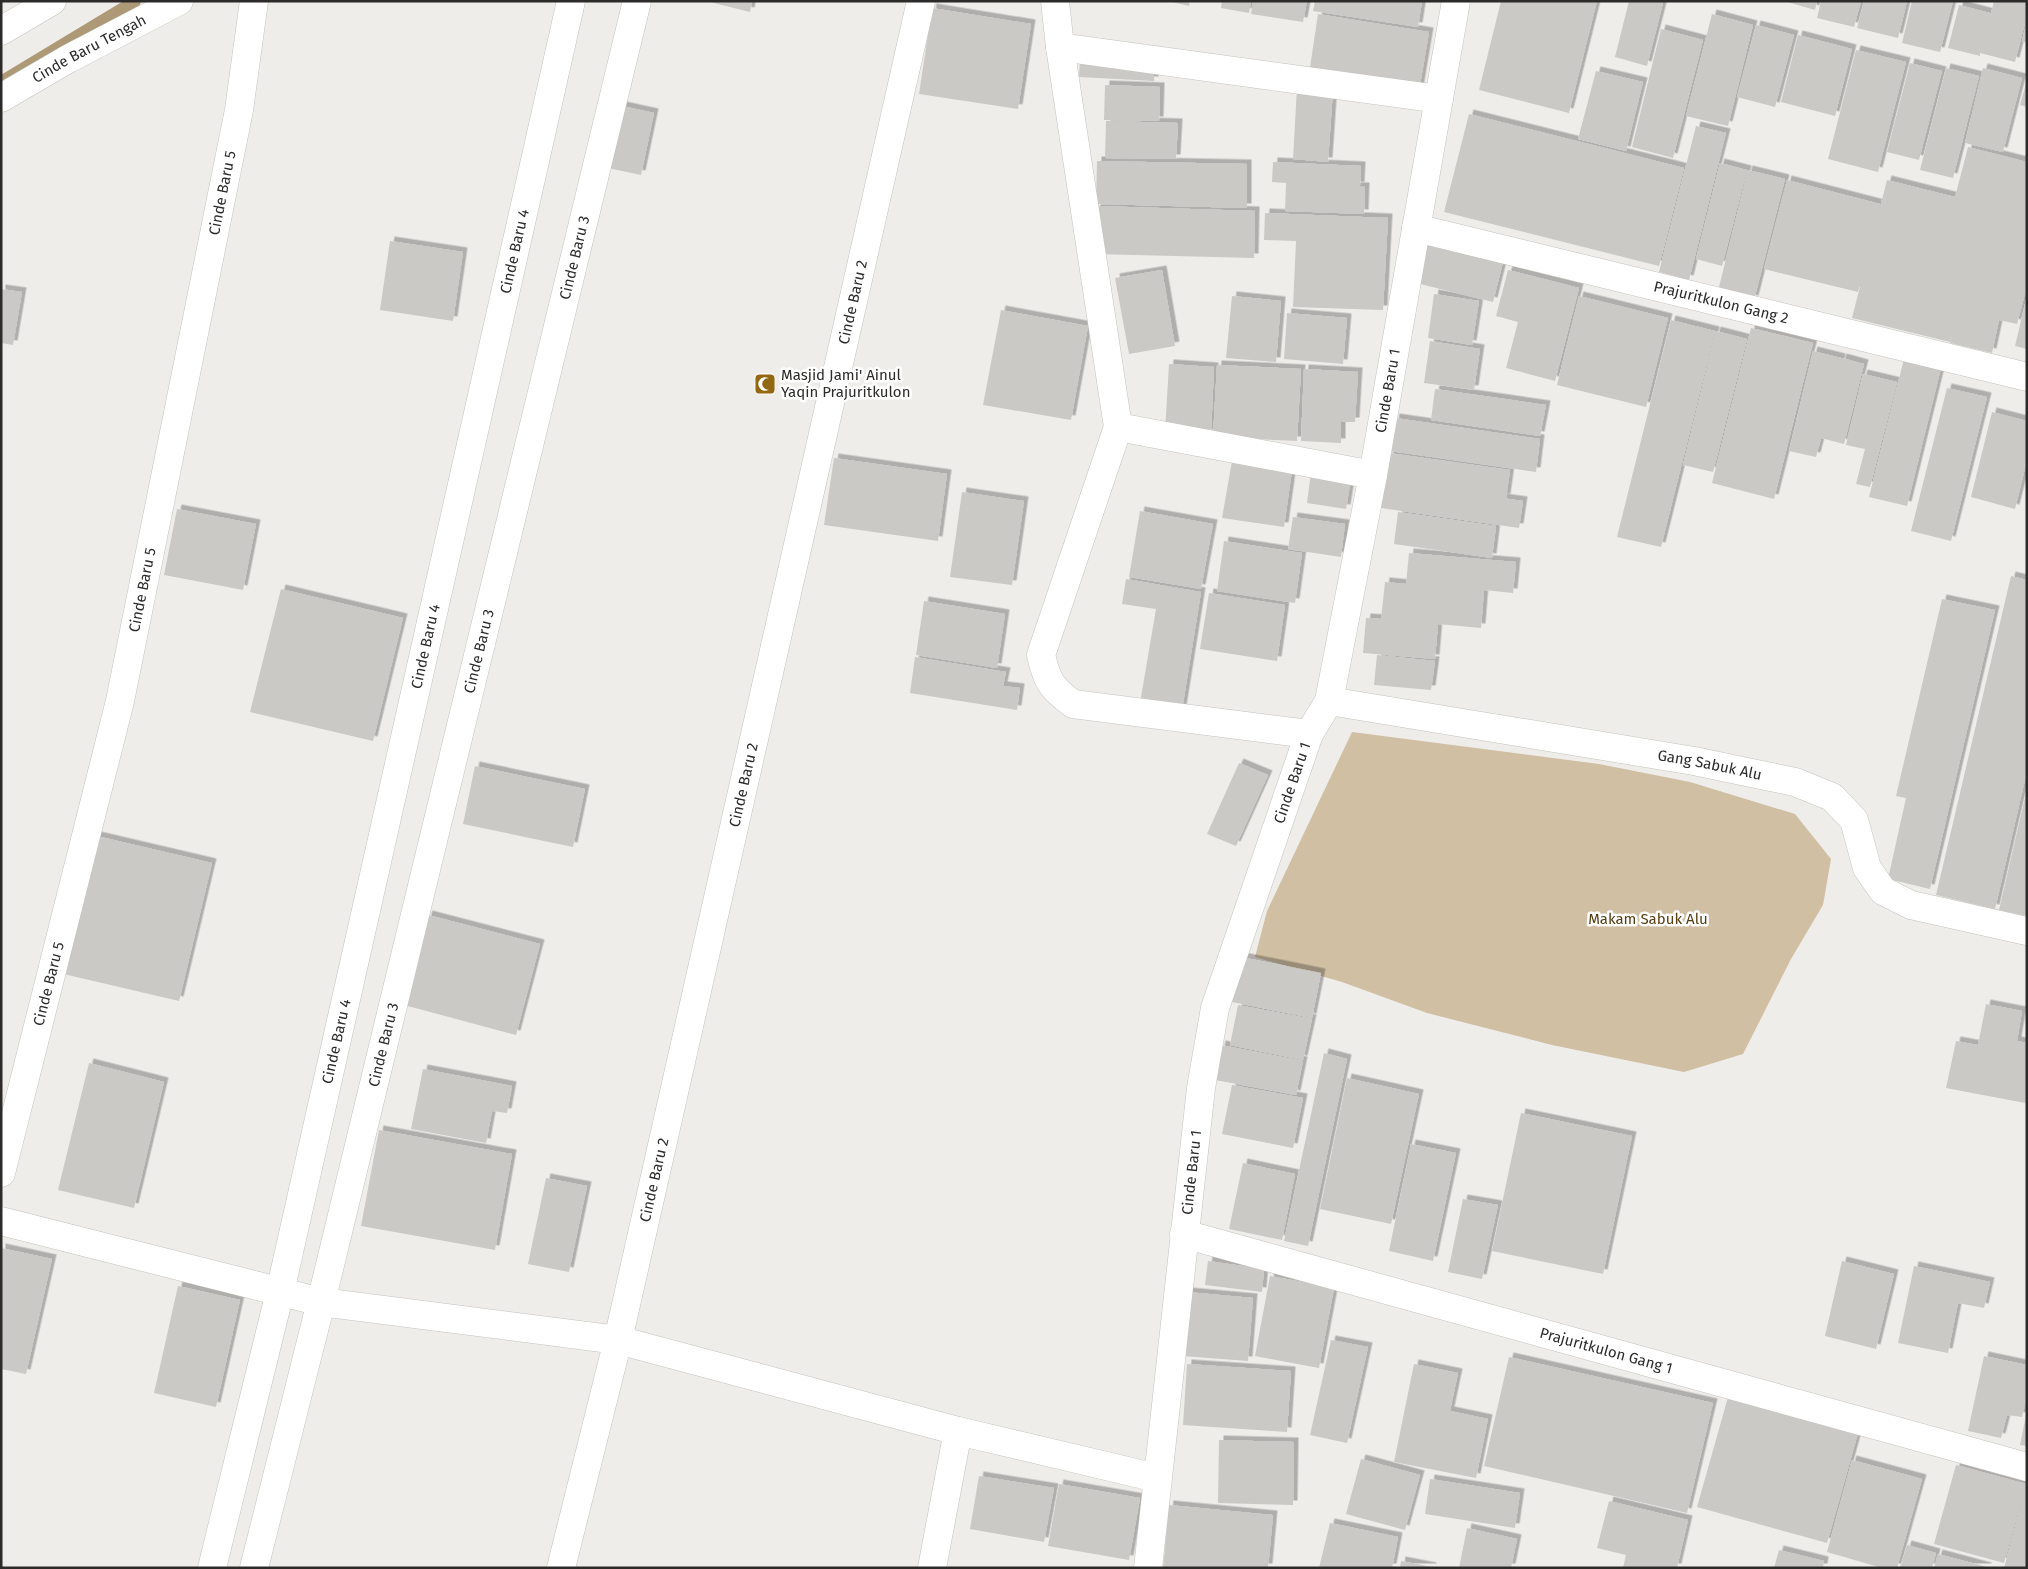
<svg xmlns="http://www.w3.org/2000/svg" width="2028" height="1569" viewBox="0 0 2028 1569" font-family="'Fira Sans',sans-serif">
<defs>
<filter id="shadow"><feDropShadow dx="4.5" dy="-4.5" stdDeviation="0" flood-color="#0004"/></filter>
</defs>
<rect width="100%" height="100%" fill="#efedea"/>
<path fill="#d0bfa3" d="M 1352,732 L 1599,764 L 1690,782 L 1795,814 L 1831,859 L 1823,905 L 1791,959 L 1743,1054 L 1684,1072 L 1552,1045 L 1427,1013 L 1342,982 L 1255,957 L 1267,911 Z"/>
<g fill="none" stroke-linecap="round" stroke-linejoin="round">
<path stroke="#ae9976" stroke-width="12" d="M 1,82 L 135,1"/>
</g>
<path fill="#cbc9c6" filter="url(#shadow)" d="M 706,1 L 752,1 L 750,12 Z
M 1168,1 L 1190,1 L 1189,6 Z
M 1222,1 L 1251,1 L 1249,13 L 1221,8 Z
M 1253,1 L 1307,1 L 1303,22 L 1251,14 Z
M 1315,1 L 1422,1 L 1418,27 L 1313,11 Z
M 1501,1 L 1597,1 L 1569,113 L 1479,90 Z
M 1629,1 L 1655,1 L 1663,3 L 1647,66 L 1615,57 Z
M 1784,1 L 1817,1 L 1815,10 Z
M 1821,1 L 1861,1 L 1854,27 L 1817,18 Z
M 1864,1 L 1907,1 L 1898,38 L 1857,28 Z
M 1912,1 L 1953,1 L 1940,52 L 1902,43 Z
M 1994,1 L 2027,1 L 2027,15 L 2015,62 L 1980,53 L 1980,56 L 1948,48 L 1959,5 L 1990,13 L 1984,41 Z
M 932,8 L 1031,24 L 1018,109 L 919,94 Z
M 1318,14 L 1429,32 L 1419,91 L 1309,74 Z
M 1712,14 L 1753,25 L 1728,126 L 1686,116 Z
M 2026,24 L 2027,24 L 2027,43 L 2022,41 Z
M 1756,25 L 1794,35 L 1775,107 L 1737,97 Z
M 1661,29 L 1703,40 L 1673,158 L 1632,147 Z
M 1798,35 L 1852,49 L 1835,116 L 1781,102 Z
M 1856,50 L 1906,62 L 1878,172 L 1828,159 Z
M 1080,59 L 1154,62 L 1154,81 L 1079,77 Z
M 1910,63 L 1942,71 L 1919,160 L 1887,152 Z
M 1946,68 L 1979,76 L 1953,178 L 1920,170 Z
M 1983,68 L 2022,78 L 2003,152 L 1965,143 Z
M 1596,71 L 1643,82 L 1626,151 L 1578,139 Z
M 2027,80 L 2027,107 L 2020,105 Z
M 1105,85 L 1160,87 L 1159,121 L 1104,120 Z
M 1297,87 L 1333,89 L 1328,162 L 1293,159 Z
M 622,106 L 654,113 L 641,175 L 608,168 Z
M 1469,114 L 1684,168 L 1659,266 L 1444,212 Z
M 1106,121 L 1178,123 L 1176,159 L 1105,158 Z
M 1696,126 L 1726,133 L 1689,280 L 1659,272 Z
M 1968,147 L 2027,162 L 2027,286 L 2017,324 L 1999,320 L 1992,353 L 1950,343 L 1965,281 L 1950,342 L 1852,318 L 1887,180 L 1955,197 Z
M 1097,161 L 1247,164 L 1247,208 L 1096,204 Z
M 1273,162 L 1361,166 L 1360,186 L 1291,184 L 1365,187 L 1364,214 L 1285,211 L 1286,183 L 1272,182 Z
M 1720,163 L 1747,170 L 1722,266 L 1696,259 Z
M 1748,170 L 1785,179 L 1754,300 L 1718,291 Z
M 1787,180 L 1880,204 L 1858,292 L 1764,269 Z
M 1096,206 L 1255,211 L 1254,258 L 1095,254 Z
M 1265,213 L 1388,218 L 1383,310 L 1293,307 L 1296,241 L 1264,240 Z
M 390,241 L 463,252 L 453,321 L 380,310 Z
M 1426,242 L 1503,262 L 1493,302 L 1416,283 Z
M 1162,270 L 1175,346 L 1129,354 L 1115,278 Z
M 1508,270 L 1579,288 L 1555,381 L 1506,368 L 1518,322 L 1496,316 Z
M 1,289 L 22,292 L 13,345 L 1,343 Z
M 1434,294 L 1479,301 L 1472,345 L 1428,338 Z
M 1232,296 L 1281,301 L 1276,362 L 1226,358 Z
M 1579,296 L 1668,318 L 1646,407 L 1557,385 Z
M 2026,300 L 2027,300 L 2027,349 L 2015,346 Z
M 1001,310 L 1088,326 L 1071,420 L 983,405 Z
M 1287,313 L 1347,318 L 1343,364 L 1284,359 Z
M 1671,320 L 1715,331 L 1661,547 L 1617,537 Z
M 1751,328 L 1813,343 L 1774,499 L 1712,483 Z
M 1716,331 L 1747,339 L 1713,472 L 1683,465 Z
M 1430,341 L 1480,349 L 1474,390 L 1424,383 Z
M 1813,351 L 1841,358 L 1838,374 L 1842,358 L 1864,364 L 1844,444 L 1821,438 L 1816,457 L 1789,451 Z
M 1904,359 L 1941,368 L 1907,506 L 1869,497 Z
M 1169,364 L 1214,367 L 1211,434 L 1165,432 Z
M 1217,365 L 1301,369 L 1297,441 L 1213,437 Z
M 1304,369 L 1358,372 L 1355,422 L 1341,422 L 1341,443 L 1301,441 Z
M 1863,374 L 1897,382 L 1870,487 L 1856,484 L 1865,449 L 1846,445 Z
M 1947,388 L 1987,397 L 1951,541 L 1911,531 Z
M 1435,389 L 1546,405 L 1540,436 L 1431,420 Z
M 1992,412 L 2027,421 L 2027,460 L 2015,509 L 1971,497 Z
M 1395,418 L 1540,439 L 1536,472 L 1390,451 Z
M 1389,453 L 1510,470 L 1506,498 L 1424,487 L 1523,501 L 1519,528 L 1381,508 Z
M 834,458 L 947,474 L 938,541 L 824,525 Z
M 1232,461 L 1292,470 L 1284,527 L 1222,518 Z
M 1311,472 L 1351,478 L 1346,509 L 1307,503 Z
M 962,492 L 1024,501 L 1012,585 L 950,577 Z
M 177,509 L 256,524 L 243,590 L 164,575 Z
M 1140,511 L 1213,524 L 1201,589 L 1129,577 Z
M 1398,512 L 1496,526 L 1492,558 L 1394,544 Z
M 1293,517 L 1345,524 L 1341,557 L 1288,549 Z
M 1224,541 L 1302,553 L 1295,603 L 1217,591 Z
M 1409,553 L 1516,562 L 1513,593 L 1484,590 L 1481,628 L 1438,624 L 1435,659 L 1363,653 L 1366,618 L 1381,619 L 1385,582 L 1406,584 Z
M 2011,576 L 2027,580 L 2027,771 L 1995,909 L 1936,895 Z
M 1126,579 L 1201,592 L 1182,710 L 1140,703 L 1156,609 L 1122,604 Z
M 281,589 L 403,618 L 373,741 L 250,712 Z
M 1209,593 L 1285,605 L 1277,661 L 1200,649 Z
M 1942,599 L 1995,610 L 1930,889 L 1888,879 L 1906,798 L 1896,796 Z
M 924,601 L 1005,614 L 997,668 L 916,655 Z
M 1377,655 L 1435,661 L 1431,690 L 1374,685 Z
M 915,657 L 1006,672 L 1003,686 L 1020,688 L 1017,710 L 910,693 Z
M 1239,763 L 1268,775 L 1236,846 L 1207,834 Z
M 475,766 L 585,789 L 573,847 L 463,824 Z
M 2026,793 L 2027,793 L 2027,916 L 1999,910 Z
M 88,834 L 212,863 L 179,1001 L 55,972 Z
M 428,915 L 540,944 L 516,1035 L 404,1005 Z
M 1241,957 L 1321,973 L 1312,1018 L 1232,1002 Z
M 1986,1004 L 2022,1011 L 2017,1041 L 2027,1043 L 2027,1095 L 2025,1103 L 1946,1088 L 1956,1041 L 1978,1045 Z
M 1238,1005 L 1312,1019 L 1303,1060 L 1230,1045 Z
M 1221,1045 L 1303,1061 L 1296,1095 L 1215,1080 Z
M 1324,1053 L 1347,1059 L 1308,1246 L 1284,1241 Z
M 89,1063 L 164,1082 L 134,1208 L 58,1190 Z
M 423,1069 L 512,1086 L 507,1113 L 492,1111 L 486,1143 L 411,1129 Z
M 1347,1078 L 1419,1094 L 1391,1224 L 1320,1209 Z
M 1232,1085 L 1303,1098 L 1293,1148 L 1222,1134 Z
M 1521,1113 L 1632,1136 L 1603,1274 L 1492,1251 Z
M 379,1130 L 512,1154 L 495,1250 L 361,1226 Z
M 1411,1144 L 1456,1153 L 1433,1261 L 1389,1251 Z
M 1243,1163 L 1295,1174 L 1282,1240 L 1229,1229 Z
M 546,1178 L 587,1186 L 569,1272 L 528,1264 Z
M 1463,1199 L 1498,1205 L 1482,1279 L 1448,1272 Z
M 1,1248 L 52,1259 L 26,1374 L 1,1369 Z
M 1208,1261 L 1264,1269 L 1262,1292 L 1205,1285 Z
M 1842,1261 L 1894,1274 L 1876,1349 L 1825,1336 Z
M 1914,1266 L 1990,1282 L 1984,1308 L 1958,1303 L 1948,1353 L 1898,1343 Z
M 1270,1276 L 1334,1288 L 1319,1368 L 1255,1356 Z
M 178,1286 L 240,1300 L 216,1407 L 154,1393 Z
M 1187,1292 L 1253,1298 L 1248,1361 L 1182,1356 Z
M 1331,1340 L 1368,1347 L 1347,1443 L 1310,1435 Z
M 1984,1356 L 2027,1365 L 2027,1396 L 2022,1417 L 2007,1415 L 2001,1438 L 1968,1431 Z
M 1509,1357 L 1713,1403 L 1687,1513 L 1484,1466 Z
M 1187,1364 L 1291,1371 L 1287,1432 L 1183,1425 Z
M 1414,1364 L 1458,1373 L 1450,1411 L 1488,1419 L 1476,1478 L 1394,1462 Z
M 1728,1397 L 1858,1433 L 1827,1543 L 1697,1507 Z
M 2026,1415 L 2027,1415 L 2027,1446 L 2020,1445 Z
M 1219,1440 L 1294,1442 L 1293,1505 L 1218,1503 Z
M 1361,1459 L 1420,1475 L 1405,1530 L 1346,1514 Z
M 1852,1460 L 1922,1479 L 1897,1568 L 1882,1568 L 1827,1552 Z
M 1956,1465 L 2026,1484 L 2004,1563 L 1934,1544 Z
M 979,1476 L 1054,1488 L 1044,1542 L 970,1529 Z
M 1430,1479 L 1520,1493 L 1515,1528 L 1425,1514 Z
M 1059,1484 L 1140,1498 L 1129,1560 L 1048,1546 Z
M 2026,1487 L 2027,1568 L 2004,1568 Z
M 1609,1501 L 1688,1520 L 1677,1568 L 1623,1568 L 1626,1555 L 1597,1548 Z
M 1169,1505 L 1273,1515 L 1268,1568 L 1163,1568 Z
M 1330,1523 L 1398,1537 L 1392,1568 L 1319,1568 Z
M 1467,1528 L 1517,1539 L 1511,1568 L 1459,1568 Z
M 1907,1545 L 1936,1553 L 1932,1568 L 1900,1568 Z
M 1779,1550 L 1824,1561 L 1823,1568 L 1774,1568 Z
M 1938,1554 L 1987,1567 L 1987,1568 L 1934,1568 Z
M 1401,1561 L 1432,1567 L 1432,1568 L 1400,1568 Z"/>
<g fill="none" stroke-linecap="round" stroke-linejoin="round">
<g stroke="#c3c2bf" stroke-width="29">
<g id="minor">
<path d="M 1055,1 L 1060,47 L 1118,427 L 1041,655 C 1047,681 1051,688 1073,704 L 1309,734"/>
<path d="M 1,31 L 52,1"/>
<path d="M 1060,47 L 1439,99"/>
<path id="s1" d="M 1,98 L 68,59 L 179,1"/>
<path id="s2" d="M 1416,228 L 2027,377"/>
<path d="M 1118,427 L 1373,475"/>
<path id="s3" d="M 1329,701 L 1694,761 L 1795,782 L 1832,797 L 1854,820 L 1867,868 L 1883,891 L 1911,905 L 2027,931"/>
<path id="s4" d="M 1,1173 L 120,701 L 239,110 L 254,1"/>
<path d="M 1,1221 L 321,1302 L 618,1340 L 958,1431 L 1157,1478"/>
<path id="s5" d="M 1184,1234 L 2027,1467"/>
<path id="s6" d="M 212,1568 L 280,1292 L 571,1"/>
<path id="s7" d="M 254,1568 L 321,1302 L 637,1"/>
<path id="s8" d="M 561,1568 L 618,1340 L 921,1"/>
<path d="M 932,1568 L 958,1431"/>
<path id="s9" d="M 1148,1568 L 1201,1088 L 1215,1008 L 1309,734 L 1329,701 L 1373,475 L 1456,1"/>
</g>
</g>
<use href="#minor" stroke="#fff" stroke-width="28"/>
</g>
<defs>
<g id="mosque-square" transform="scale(1.125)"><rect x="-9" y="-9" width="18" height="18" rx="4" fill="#926912" stroke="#fff"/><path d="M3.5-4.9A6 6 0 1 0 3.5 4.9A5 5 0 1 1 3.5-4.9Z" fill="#fff"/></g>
</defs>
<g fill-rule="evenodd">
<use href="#mosque-square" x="765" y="384"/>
</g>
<g text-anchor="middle" stroke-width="5" stroke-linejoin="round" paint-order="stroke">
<g font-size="15" fill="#2c2b2a" stroke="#fff">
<text dy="5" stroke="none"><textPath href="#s1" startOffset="101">Cinde Baru Tengah</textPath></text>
<text dy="5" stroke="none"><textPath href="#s4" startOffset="1005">Cinde Baru 5</textPath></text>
<text dy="5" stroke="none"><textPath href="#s6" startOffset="1351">Cinde Baru 4</textPath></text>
<text dy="5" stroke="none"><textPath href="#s7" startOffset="1349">Cinde Baru 3</textPath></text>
<text dy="5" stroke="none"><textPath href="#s8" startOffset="1299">Cinde Baru 2</textPath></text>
<text dy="5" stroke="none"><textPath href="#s2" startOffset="314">Prajuritkulon Gang 2</textPath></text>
<text dy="5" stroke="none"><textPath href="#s9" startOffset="1208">Cinde Baru 1</textPath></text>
<text dy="5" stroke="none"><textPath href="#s4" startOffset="600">Cinde Baru 5</textPath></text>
<text dy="5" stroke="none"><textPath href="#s6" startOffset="946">Cinde Baru 4</textPath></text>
<text dy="5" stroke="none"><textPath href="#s7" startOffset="944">Cinde Baru 3</textPath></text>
<text dy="5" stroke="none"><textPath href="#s3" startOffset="386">Gang Sabuk Alu</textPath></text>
<text dy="5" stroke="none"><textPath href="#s9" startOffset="802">Cinde Baru 1</textPath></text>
<text dy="5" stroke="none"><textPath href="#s8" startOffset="804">Cinde Baru 2</textPath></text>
<text dy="5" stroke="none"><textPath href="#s4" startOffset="195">Cinde Baru 5</textPath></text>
<text dy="5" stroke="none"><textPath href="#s6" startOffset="541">Cinde Baru 4</textPath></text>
<text dy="5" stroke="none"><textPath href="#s7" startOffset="539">Cinde Baru 3</textPath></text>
<text dy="5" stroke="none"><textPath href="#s9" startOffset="398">Cinde Baru 1</textPath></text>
<text dy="5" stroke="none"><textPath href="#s8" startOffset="399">Cinde Baru 2</textPath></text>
<text dy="5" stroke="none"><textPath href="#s5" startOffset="438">Prajuritkulon Gang 1</textPath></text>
</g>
<g font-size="15" fill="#2c2b2a" stroke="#fff" text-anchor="start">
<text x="781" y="380">Masjid Jami' Ainul<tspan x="781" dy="17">Yaqin Prajuritkulon</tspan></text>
</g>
<g font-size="15" fill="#563e12" stroke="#fff">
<text x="1648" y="924">Makam Sabuk Alu</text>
</g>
</g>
<rect width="2028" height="1569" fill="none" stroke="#2c2b2a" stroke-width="5"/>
</svg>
